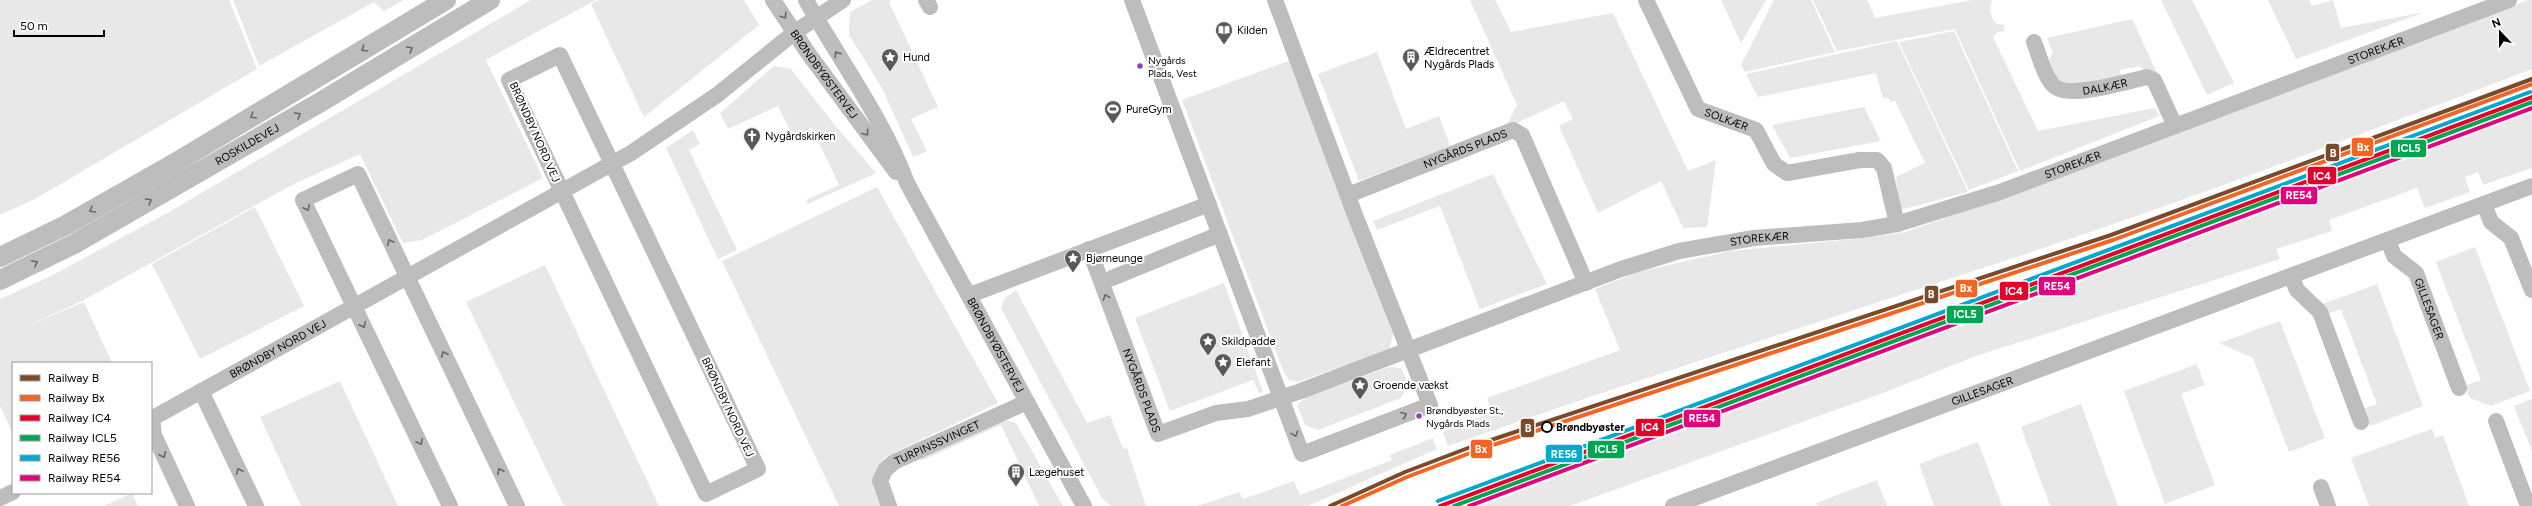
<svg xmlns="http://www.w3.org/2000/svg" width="2532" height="506" font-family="Figtree,sans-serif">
  <rect width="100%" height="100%" fill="#fff"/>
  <!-- green -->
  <g fill="#e8e8e8">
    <polygon points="0,0 229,0 257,69 35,199 0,215"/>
    <polygon points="233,0 404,0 384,11 374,2 259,66"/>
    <polygon points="531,0 596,0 478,64 486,60 543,178 422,240 403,243 360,154 292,185 82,301 25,327 84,302 112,363 13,363 13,434 0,406 0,299 51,276 169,212"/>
    <polygon points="599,0 744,0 759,25 644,117 591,4"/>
    <polygon points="872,0 892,0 889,2 938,107 911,119 927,151 913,157 882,88 849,35 850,12"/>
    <polygon points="1470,0 1495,0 1511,32 1613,13 1688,171 1716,160 1707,227 1683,228 1661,181 1598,213 1559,126 1573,119 1564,101 1517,123 1507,125 1517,105"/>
    <polygon points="1721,0 1766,0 1741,43"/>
    <polygon points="1774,0 1811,0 1835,52 1745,72 1741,65"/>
    <path d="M1813,0H1867L1875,18L1973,0H1992C1989,10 1990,16 1997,24L2004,25V31L1998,32L1993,37L2038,131L2155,108L2159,116L2020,171L1955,29L1837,51Z"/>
    <polygon points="2161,0 2192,0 2234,83 2207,95"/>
    <polygon points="2268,0 2309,0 2312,6 2333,0 2341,28 2425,12 2296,59"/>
    <path d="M2528,0H2532V69C2354,137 2176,205 1995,264C1813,324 1630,382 1448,446L1443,432L1492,412L1487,398L1620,350L1595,289L1638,272L1730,251L1865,238L1905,232L2020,192Z"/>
    <path d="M2132,19L2158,75L2144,71L2140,66L2120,70L2121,76C2109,78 2073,89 2063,83C2055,78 2052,67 2049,59L2053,53L2047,38Z"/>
    <polygon points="1954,31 2018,171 1969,190 1899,42"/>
    <polygon points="1897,41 1968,192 1900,210 1896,177 1925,163 1895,101 1891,102 1888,98 1883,98 1876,73 1758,97 1746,74"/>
    <polygon points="1377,52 1406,129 1439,116 1450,146 1359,181 1318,74"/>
    <polygon points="1291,60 1393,334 1389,350 1297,382 1289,380 1284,373 1182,100"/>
    <polygon points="774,66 791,69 834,124 876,173 808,204 806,200 839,185 812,128 793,137 778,106 728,129 720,113"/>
    <polygon points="1864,107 1881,141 1790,158 1772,125"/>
    <polygon points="2532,112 2532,168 2483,185 2478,172 2465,177 2470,192 2425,208 2417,188 2329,220 2332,231 2276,249 2280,259 1976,356 1891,390 1570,506 1481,506"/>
    <polygon points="693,130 700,144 689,150 737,250 718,259 666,148"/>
    <polygon points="1493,174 1547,284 1480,309 1440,206 1377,230 1373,221"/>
    <polygon points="877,187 998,403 885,457 874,476 873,488 881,506 839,506 722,261"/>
    <polygon points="255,207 304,306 200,359 152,264"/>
    <polygon points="2475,247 2530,391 2491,406 2470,398 2465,386 2481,380 2436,262"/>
    <polygon points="545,265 659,506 564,506 466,302"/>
    <polygon points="1224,283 1263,392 1259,393 1253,380 1170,411 1135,318"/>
    <polygon points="2377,284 2423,406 2370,426 2363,409 2377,404 2341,309 2327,314 2323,304"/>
    <polygon points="1016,290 1087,423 1110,415 1123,449 1127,448 1146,506 1111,506 1102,498 1001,308 1005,298"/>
    <polygon points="2280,321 2325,438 2289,452 2253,358 2219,343"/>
    <polygon points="2197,364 2205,385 2181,394 2215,485 2165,504 2124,391"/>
    <polygon points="1389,367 1401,368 1409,385 1401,398 1318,430 1305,425 1297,405 1306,397"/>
    <polygon points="340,381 398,506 301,506 260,417"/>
    <polygon points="2532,399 2532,451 2514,406"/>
    <polygon points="2080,404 2081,404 2118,506 2050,506 2021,427"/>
    <polygon points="1005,420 1016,423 1063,506 1039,506 1001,425 921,461 920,458"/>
    <polygon points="2432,429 2435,438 2443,435 2469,506 2369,506 2351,458"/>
    <polygon points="1433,438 1437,449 1308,506 1197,506 1239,492 1243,499 1294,481 1300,495 1392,460 1390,455"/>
    <polygon points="1978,442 2002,506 1934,506 1919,464"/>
    <polygon points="1877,480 1887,506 1817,506 1816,503"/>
    <polygon points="132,493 138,506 104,506"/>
  </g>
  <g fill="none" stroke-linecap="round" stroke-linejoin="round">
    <!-- minor -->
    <g stroke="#bdbdbd" stroke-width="16">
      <path id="s1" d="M773,0L808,53L896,172"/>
      <path id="s2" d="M806,0C840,61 883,118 907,183L1084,506"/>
      <polyline points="926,0 930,7"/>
      <polyline points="1132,0 1302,454 1430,405 1355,215 1275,0"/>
      <path id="s3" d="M1646,0L1698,109L1756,130L1774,164L1787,173L1860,160H1877L1884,168L1897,224"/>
      <path id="s4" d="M2034,42C2039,55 2044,75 2053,85C2067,101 2128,81 2147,77L2154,80L2175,126"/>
      <polygon points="560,55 758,469 706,494 509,80"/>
      <path id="s5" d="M1348,195L1513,130L1522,135L1586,283"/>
      <polyline points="2484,204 2491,222 2511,238 2532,290"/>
      <path id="s6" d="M2388,240L2394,256L2416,273L2459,388"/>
      <path id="s7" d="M1089,249L1158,434L1216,413L1248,409L1298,392L1621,269L1679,251L1754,238L1862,230L1897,224L2000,192L2509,0"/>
      <polyline points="2291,276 2297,290 2320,312 2361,422"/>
      <polyline points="1112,278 1220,234"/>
      <polyline points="970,295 1209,204"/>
      <polyline points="201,391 256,506"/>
      <polyline points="152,418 154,435 187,506"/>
      <path id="s8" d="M151,419L631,153L717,95L795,32L843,0"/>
      <polyline points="2496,421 2528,506"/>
      <polyline points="2321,487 2328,506"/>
      <polyline points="0,498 13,492"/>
      <polyline points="450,506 303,200 358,174 517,506"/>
      <path id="s9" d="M889,506L880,481L885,470L894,462L1027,402"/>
      <path id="s10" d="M1673,506L2532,186"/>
    </g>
    <!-- major -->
    <g stroke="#bdbdbd" stroke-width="20">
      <polyline points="0,257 66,225 175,163 446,0"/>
      <path id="s11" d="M0,280L74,244L319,103L490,0"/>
    </g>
    <!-- rail-1 casing -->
    <g stroke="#fff" stroke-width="7">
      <polyline id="rail-1" points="1330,506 1405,472 1476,445 2111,235 2532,79"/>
    </g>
    <!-- rail-2 casing -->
    <g stroke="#fff" stroke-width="7">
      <polyline id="rail-2" points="1342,506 1407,477 1478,450 2113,240 2532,84"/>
    </g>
    <!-- rail-3 casing -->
    <g stroke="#fff" stroke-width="7">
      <polyline id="rail-3" points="1440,506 2532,97"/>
    </g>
    <!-- rail-4 casing -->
    <g stroke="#fff" stroke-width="7">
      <polyline id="rail-4" points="1454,506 2532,102"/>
    </g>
    <!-- rail-5 casing -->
    <g stroke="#fff" stroke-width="7">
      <polyline id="rail-5" points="1438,501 2530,92"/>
    </g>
    <!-- rail-6 casing -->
    <g stroke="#fff" stroke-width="7">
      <polyline id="rail-6" points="1469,506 2532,108"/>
    </g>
    <!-- rail-1 -->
    <use href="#rail-1" stroke="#7a4b2a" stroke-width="4"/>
    <!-- rail-2 -->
    <use href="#rail-2" stroke="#f26522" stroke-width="4"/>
    <!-- rail-3 -->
    <use href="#rail-3" stroke="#e4002b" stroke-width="4"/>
    <!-- rail-4 -->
    <use href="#rail-4" stroke="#00a651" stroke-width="4"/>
    <!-- rail-5 -->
    <use href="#rail-5" stroke="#00a9ce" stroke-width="4"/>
    <!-- rail-6 -->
    <use href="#rail-6" stroke="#e5007d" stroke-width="4"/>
  </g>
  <!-- one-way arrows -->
  <defs><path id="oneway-chevron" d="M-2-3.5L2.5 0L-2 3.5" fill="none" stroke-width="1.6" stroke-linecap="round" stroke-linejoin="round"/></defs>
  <g stroke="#686868">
    <use href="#oneway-chevron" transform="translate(784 16) rotate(56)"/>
    <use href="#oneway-chevron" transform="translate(364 49) rotate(149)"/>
    <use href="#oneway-chevron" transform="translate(410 49) rotate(-31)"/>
    <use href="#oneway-chevron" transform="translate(837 54) rotate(-123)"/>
    <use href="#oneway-chevron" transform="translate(298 115) rotate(-30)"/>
    <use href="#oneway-chevron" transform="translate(253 116) rotate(149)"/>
    <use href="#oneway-chevron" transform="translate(866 133) rotate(54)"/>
    <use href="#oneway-chevron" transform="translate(149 201) rotate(-30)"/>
    <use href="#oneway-chevron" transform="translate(307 208) rotate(64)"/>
    <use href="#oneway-chevron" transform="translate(92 210) rotate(150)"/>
    <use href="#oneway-chevron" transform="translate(390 242) rotate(-116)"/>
    <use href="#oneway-chevron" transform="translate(35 263) rotate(-27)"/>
    <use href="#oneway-chevron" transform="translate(1106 297) rotate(-110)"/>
    <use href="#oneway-chevron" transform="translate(363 325) rotate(64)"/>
    <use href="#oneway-chevron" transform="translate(444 354) rotate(-115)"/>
    <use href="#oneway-chevron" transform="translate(1404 415) rotate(-21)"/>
    <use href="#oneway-chevron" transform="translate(1295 434) rotate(70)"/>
    <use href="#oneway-chevron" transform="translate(420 442) rotate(64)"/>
    <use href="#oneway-chevron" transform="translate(163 455) rotate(65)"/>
    <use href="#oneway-chevron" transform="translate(239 471) rotate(-115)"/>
    <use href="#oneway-chevron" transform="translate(500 471) rotate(-116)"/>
  </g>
  <!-- icons -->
  <defs>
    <g id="library-pin" transform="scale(0.9)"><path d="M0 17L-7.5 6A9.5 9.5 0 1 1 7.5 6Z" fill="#595959" stroke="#fff"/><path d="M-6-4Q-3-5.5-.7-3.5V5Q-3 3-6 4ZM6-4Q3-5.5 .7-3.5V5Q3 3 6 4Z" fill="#fff"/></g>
    <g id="sight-pin" transform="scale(0.9)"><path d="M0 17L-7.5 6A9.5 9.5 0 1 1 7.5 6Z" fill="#595959" stroke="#fff"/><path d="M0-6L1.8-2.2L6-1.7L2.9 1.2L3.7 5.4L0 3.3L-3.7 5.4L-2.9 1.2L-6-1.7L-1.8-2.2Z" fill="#fff"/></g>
    <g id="building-pin" transform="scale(0.9)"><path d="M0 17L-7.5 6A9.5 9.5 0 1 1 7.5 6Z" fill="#595959" stroke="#fff"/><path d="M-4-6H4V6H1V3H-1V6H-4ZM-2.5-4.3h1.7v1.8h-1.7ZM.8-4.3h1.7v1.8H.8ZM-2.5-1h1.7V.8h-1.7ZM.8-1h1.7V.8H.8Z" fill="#fff"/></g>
    <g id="stadium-pin" transform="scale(0.9)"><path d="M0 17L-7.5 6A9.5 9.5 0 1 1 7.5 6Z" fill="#595959" stroke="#fff"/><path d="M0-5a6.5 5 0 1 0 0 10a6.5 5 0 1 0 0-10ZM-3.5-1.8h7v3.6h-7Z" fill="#fff"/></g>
    <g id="church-pin" transform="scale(0.9)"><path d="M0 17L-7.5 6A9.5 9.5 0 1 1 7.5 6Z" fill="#595959" stroke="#fff"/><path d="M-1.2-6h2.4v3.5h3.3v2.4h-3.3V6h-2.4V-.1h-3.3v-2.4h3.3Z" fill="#fff"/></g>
  </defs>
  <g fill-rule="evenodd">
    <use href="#library-pin" x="1224" y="30"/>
    <use href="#sight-pin" x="890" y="57"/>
    <use href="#building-pin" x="1411" y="57"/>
    <use href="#stadium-pin" x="1113" y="109"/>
    <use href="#church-pin" x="752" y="136"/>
    <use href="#sight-pin" x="1073" y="258"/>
    <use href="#sight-pin" x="1208" y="341"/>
    <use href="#sight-pin" x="1223" y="362"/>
    <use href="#sight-pin" x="1360" y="385"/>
    <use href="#building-pin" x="1016" y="472"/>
  </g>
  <!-- markers -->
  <g fill="#8e44ad" stroke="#fff" stroke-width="1.5">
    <circle cx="1140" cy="66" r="3.5"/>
    <circle cx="1419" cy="416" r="3.5"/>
  </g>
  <circle fill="#fff" stroke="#000" stroke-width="2" cx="1547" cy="427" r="5"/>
  <g text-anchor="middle" stroke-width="4" stroke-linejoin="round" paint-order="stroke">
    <!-- bus labels -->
    <g font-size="10" fill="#000" stroke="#fff" text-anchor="start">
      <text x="1148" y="64">Nygårds<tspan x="1148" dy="13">Plads, Vest</tspan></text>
      <text x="1426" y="414">Brøndbyøster St.,<tspan x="1426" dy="13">Nygårds Plads</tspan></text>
    </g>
    <!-- poi labels -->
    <g font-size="11" fill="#000" stroke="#fff" text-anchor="start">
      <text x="1237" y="34">Kilden</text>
      <text x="1424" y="55">Ældrecentret<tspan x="1424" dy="13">Nygårds Plads</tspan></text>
      <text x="903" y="61">Hund</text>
      <text x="1126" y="113">PureGym</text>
      <text x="765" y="140">Nygårdskirken</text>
      <text x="1086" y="262">Bjørneunge</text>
      <text x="1221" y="345">Skildpadde</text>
      <text x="1236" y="366">Elefant</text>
      <text x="1373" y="389">Groende vækst</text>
      <text x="1029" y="476">Lægehuset</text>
    </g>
    <!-- street labels -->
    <g font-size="11" fill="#000" stroke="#fff">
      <text dy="4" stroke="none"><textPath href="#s7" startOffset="1480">STOREKÆR</textPath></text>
      <text dy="4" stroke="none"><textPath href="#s1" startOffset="90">BRØNDBYØSTERVEJ</textPath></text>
      <text dy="4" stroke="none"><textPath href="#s4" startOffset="101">DALKÆR</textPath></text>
      <text dy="4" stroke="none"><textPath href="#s3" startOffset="151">SOLKÆR</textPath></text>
      <text transform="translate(535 132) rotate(66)" y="4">BRØNDBY NORD VEJ</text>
      <text dy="4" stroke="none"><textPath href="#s11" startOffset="282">ROSKILDEVEJ</textPath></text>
      <text dy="4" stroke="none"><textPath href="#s5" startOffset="126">NYGÅRDS PLADS</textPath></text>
      <text dy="4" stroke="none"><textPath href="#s7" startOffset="1156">STOREKÆR</textPath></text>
      <text dy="4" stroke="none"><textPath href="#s7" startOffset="832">STOREKÆR</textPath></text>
      <text dy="4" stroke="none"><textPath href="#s6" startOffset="83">GILLESAGER</textPath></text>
      <text dy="4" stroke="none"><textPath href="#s2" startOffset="394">BRØNDBYØSTERVEJ</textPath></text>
      <text dy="4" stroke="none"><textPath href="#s8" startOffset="145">BRØNDBY NORD VEJ</textPath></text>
      <text dy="4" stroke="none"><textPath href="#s7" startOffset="151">NYGÅRDS PLADS</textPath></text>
      <text dy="4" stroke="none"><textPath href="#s10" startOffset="330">GILLESAGER</textPath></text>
      <text transform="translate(728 407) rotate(65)" y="4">BRØNDBY NORD VEJ</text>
      <text dy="4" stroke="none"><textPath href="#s9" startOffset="98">TURPINSSVINGET</textPath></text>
    </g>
    <!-- stop labels -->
    <g font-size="11" font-weight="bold" fill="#000" stroke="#fff" text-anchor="start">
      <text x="1556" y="431">Brøndbyøster</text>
    </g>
  </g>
  <g stroke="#fff" stroke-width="1.5">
    <rect x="2351" y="137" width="23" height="20" rx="4" fill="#f26522"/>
    <rect x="2390" y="139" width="37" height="19" rx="4" fill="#00a651"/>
    <rect x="2325" y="143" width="15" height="19" rx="4" fill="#7a4b2a"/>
    <rect x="2307" y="166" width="30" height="19" rx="4" fill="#e4002b"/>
    <rect x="2280" y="186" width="38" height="19" rx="4" fill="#e5007d"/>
    <rect x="2038" y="276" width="38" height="20" rx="4" fill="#e5007d"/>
    <rect x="1955" y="279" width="23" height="19" rx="4" fill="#f26522"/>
    <rect x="1999" y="281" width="30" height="20" rx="4" fill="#e4002b"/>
    <rect x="1924" y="285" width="15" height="19" rx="4" fill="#7a4b2a"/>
    <rect x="1946" y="305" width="38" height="19" rx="4" fill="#00a651"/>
    <rect x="1683" y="409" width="38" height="19" rx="4" fill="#e5007d"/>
    <rect x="1635" y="418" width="30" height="19" rx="4" fill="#e4002b"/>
    <rect x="1520" y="418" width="15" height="20" rx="4" fill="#7a4b2a"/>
    <rect x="1470" y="439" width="23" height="20" rx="4" fill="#f26522"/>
    <rect x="1587" y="440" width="38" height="19" rx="4" fill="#00a651"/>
    <rect x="1545" y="444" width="38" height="19" rx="4" fill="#00a9ce"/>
  </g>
  <g font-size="11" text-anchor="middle" font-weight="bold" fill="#fff">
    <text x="2363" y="151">Bx</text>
    <text x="2409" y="152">ICL5</text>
    <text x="2333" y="157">B</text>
    <text x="2322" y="180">IC4</text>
    <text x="2299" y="199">RE54</text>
    <text x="2057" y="290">RE54</text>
    <text x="1966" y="292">Bx</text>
    <text x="2014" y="295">IC4</text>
    <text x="1931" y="298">B</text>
    <text x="1965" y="318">ICL5</text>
    <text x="1702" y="422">RE54</text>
    <text x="1650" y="431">IC4</text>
    <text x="1528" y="432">B</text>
    <text x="1481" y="453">Bx</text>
    <text x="1606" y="453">ICL5</text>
    <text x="1564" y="458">RE56</text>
  </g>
  <!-- legend -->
  <rect x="12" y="362" width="140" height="132" fill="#ffffff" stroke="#999999"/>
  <rect x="20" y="375" width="20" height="6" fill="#7a4b2a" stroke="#999999"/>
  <text x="48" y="382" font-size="12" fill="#000000">Railway B</text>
  <rect x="20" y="395" width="20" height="6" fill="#f26522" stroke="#999999"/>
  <text x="48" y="402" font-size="12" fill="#000000">Railway Bx</text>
  <rect x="20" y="415" width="20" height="6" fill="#e4002b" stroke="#999999"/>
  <text x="48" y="422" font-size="12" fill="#000000">Railway IC4</text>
  <rect x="20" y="435" width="20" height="6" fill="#00a651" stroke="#999999"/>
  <text x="48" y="442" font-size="12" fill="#000000">Railway ICL5</text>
  <rect x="20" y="455" width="20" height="6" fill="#00a9ce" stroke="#999999"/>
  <text x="48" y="462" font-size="12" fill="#000000">Railway RE56</text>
  <rect x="20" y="475" width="20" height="6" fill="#e5007d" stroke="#999999"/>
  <text x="48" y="482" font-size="12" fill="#000000">Railway RE54</text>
  <!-- north arrow -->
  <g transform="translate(2500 32) rotate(338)" stroke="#ffffff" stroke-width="3" paint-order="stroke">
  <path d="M0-3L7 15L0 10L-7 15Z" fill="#000000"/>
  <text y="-6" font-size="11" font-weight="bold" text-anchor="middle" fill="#000000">N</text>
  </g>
  <!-- scale -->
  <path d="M14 30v6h90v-6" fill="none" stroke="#000000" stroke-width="2"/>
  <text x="20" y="30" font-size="12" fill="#000000" stroke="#ffffff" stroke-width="3" paint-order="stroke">50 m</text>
</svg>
